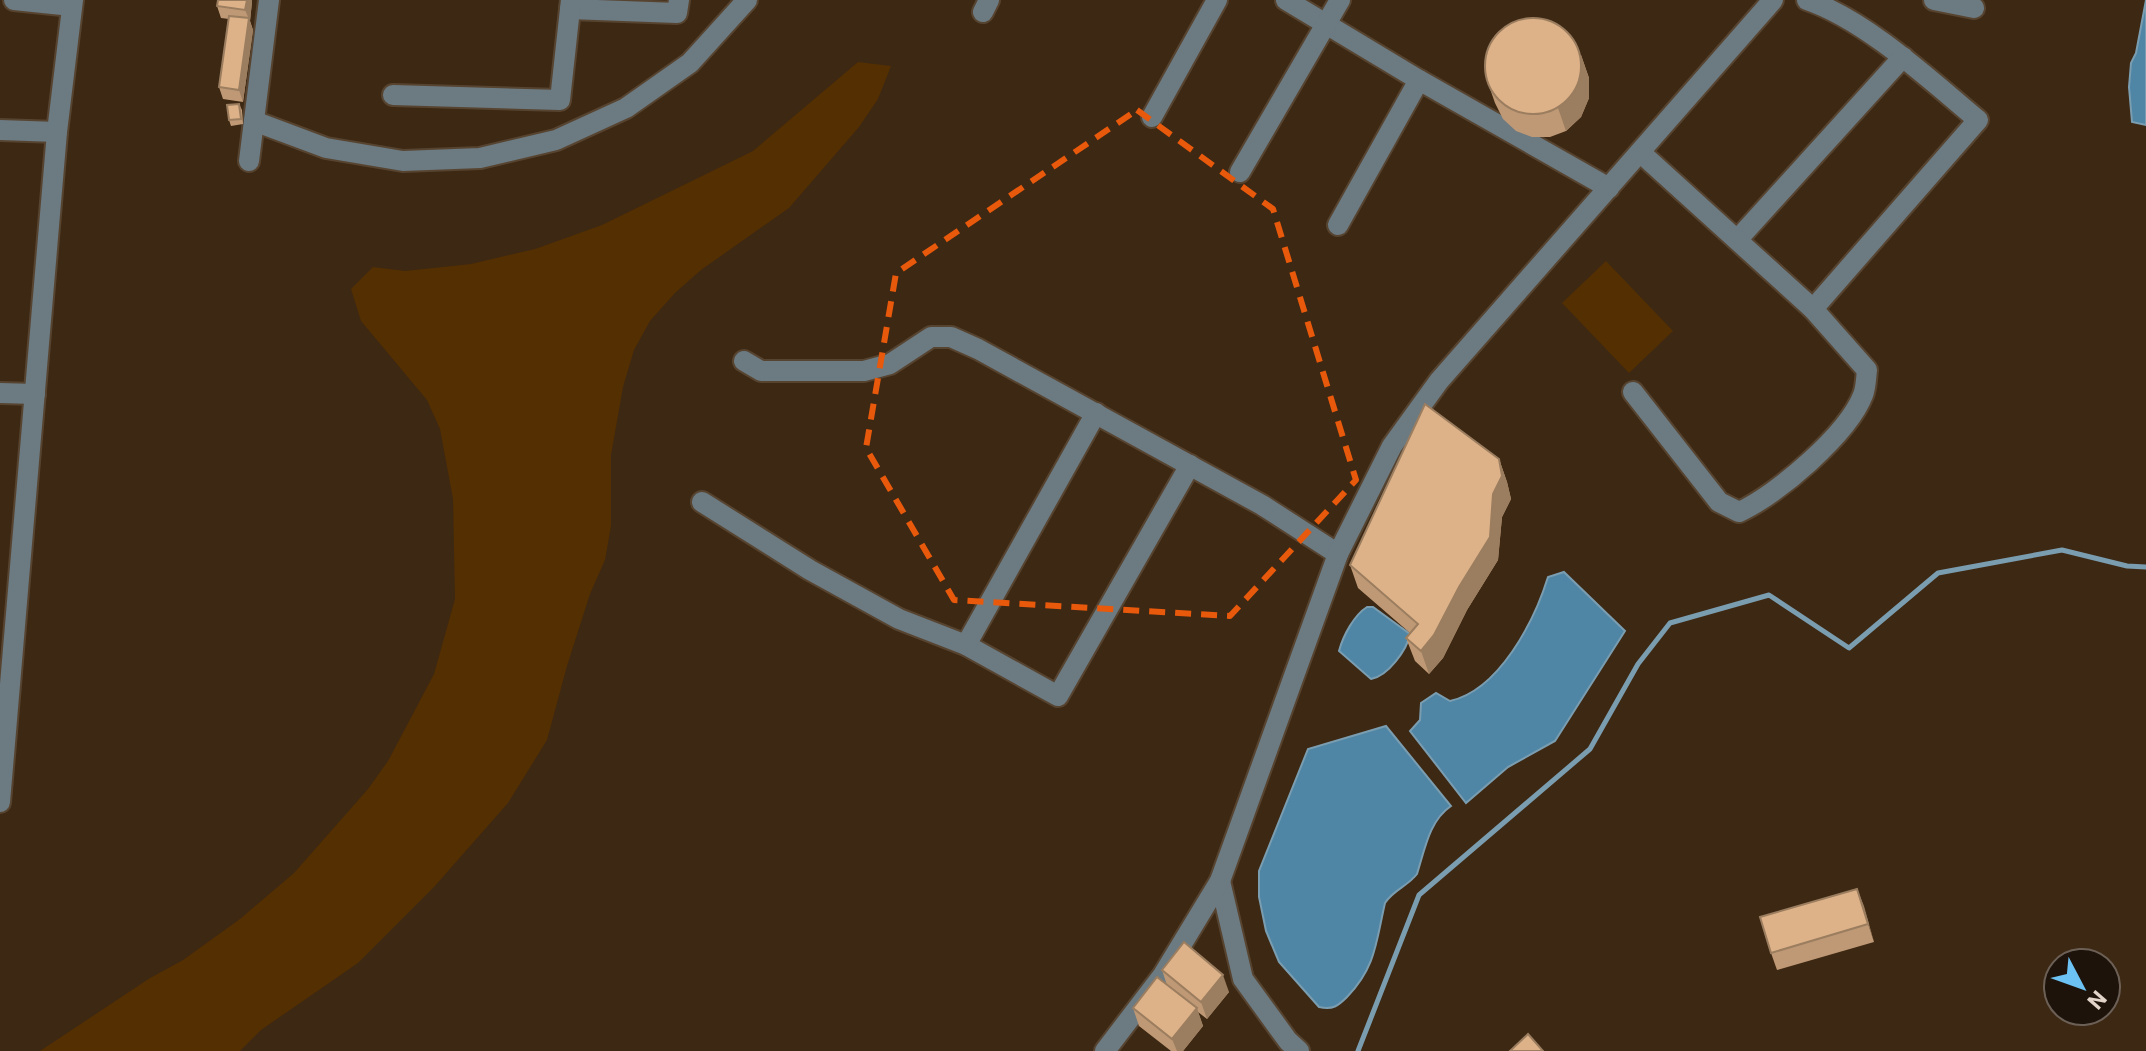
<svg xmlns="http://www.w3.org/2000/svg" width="2146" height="1051" font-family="Roboto,sans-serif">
  <rect width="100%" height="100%" fill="#3d2813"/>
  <!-- green -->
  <g fill="#532f02">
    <polygon points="858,62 891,66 878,99 859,127 789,208 701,270 675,293 650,321 634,350 623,387 611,455 611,526 605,560 590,594 567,666 547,740 508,803 434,887 358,963 261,1030 240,1051 40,1051 150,978 183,960 240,919 294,873 368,789 388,761 434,674 455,599 453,499 440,429 427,400 361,321 351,289 373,267 405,271 471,264 535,249 602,225 753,151"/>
    <polygon points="1606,261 1673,331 1629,373 1562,303"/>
  </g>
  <!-- water -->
  <g fill="#4f86a6" stroke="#7b9db0" stroke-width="2">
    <polygon points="2146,0 2146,125 2132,122 2129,87 2131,63 2136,53"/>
    <path d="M1564,572L1625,631L1555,741L1508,767L1466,803L1410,731L1420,720L1421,703L1436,693L1450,701C1499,690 1534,622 1548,577Z"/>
    <path d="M1367,607H1373L1410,634C1407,650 1388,676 1371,679L1339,651C1343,636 1354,615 1367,607Z"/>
    <path d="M1386,726L1451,806C1429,821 1425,849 1417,874C1408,886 1393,890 1385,903C1376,942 1376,967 1347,997C1338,1006 1333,1010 1319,1007L1279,962L1266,931L1259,897V871L1308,749Z"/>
  </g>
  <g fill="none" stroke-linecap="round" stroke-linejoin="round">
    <!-- stream -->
    <polyline stroke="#7b9db0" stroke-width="5" points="1358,1051 1419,895 1590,749 1638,664 1670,623 1769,595 1849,648 1938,573 2062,550 2127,566 2146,567"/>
    <!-- minor casing -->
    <g stroke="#574430" stroke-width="24">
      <g id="minor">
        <polyline points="14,0 72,6"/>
        <polyline points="1286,0 1419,80 1609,188"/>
        <path d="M1807,0C1866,20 1930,80 1978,120L1813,309"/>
        <polyline points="1934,0 1974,8"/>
        <polyline points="570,9 677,13 679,0"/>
        <polyline points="983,12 989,0"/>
        <polyline points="393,95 560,100 571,0"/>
        <polyline points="1152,117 1217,0"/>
        <polyline points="254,121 326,148 403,161 480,158 556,140 626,108 690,63 747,0"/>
        <polyline points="0,130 57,132"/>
        <polyline points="249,161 269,0"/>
        <polyline points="1240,172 1340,0"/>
        <polyline points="1338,225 1419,80"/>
        <polyline points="1738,239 1903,57"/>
        <polyline points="744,361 761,371 864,371 890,364 931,337 951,337 978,349 1262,505 1338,554"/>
        <path d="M1633,392L1719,502L1739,512C1777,495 1848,434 1863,395C1866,388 1866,378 1867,370L1813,309L1641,153"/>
        <polyline points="0,393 35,394"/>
        <polyline points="702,502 810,570 899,619 966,645 1058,696 1190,465"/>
        <polyline points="966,645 1096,413"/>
        <polyline points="0,802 57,132 73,0"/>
        <polyline points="1220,881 1243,979 1288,1041 1299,1051"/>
        <polyline points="1105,1051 1163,975 1220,881 1338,554 1392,446 1439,381 1773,0"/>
      </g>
    </g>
    <!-- minor -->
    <use href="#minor" stroke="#6c7a82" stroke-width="20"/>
  </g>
  <!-- wall -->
  <g fill="#bf9975">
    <polygon points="252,2 250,21 253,30 243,102 223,99 219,87 229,19 221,18 217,6"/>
    <polygon points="1581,55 1589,78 1589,98 1581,117 1566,131 1550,137 1532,137 1516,131 1503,119 1495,103 1487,80"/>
    <polygon points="239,104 242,110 243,124 231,126 229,120"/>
    <polygon points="1499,459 1507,482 1511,499 1502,517 1498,560 1467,610 1443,658 1429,674 1415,661 1406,638 1410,633 1358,588 1350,565"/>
    <polygon points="1857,889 1874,942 1777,970 1771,953"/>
    <polygon points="1162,970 1229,992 1207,1019 1198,1012 1203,1026 1183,1051 1171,1051 1139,1026 1133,1008 1167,985"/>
  </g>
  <!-- shaded-wall -->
  <g fill="#9b7d5f">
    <polygon points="247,0 252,0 252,2 250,21 253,30 243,102 239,90 249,19 245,10"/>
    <polygon points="1581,55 1589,78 1589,98 1581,117 1566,131 1558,108"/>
    <polygon points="1499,459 1507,482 1511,499 1502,517 1498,560 1467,610 1443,658 1429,674 1421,651"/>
    <polygon points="1857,889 1864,906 1874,942 1868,924"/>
    <polygon points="1223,975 1229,992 1207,1019 1201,1002"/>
    <polygon points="1197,1008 1203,1026 1183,1051 1177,1051 1172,1039"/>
  </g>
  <!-- building -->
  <g fill="#deb288" stroke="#9b7d5f" stroke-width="2">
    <polygon points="218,0 247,0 245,10 217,6"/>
    <polygon points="229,16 249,18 239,90 219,87"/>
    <circle cx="1533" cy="66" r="48"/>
    <polygon points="239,104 241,119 229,120 227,105"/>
    <polygon points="1425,404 1499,459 1502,476 1493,494 1490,537 1459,587 1434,635 1421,651 1406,638 1418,624 1350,565"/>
    <polygon points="1857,889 1868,924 1771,953 1760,917"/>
    <polygon points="1184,942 1223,975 1201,1002 1162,970"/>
    <polygon points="1157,977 1197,1008 1172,1039 1133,1008"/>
    <polygon points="1528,1034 1543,1051 1510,1051"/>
  </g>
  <!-- marked area -->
  <path fill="none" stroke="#e8590c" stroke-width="6" stroke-dasharray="16 10" stroke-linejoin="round" d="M1137,110L1273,209L1356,480L1230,616L954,600L866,448L896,273Z"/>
  <!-- north arrow -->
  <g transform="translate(2082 987) rotate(131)"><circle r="38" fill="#1d130a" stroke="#6c6056" stroke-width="2"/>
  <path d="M0-6L14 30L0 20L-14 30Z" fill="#6cc2f3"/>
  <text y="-12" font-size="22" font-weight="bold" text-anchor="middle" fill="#e2d4c8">N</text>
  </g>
</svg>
